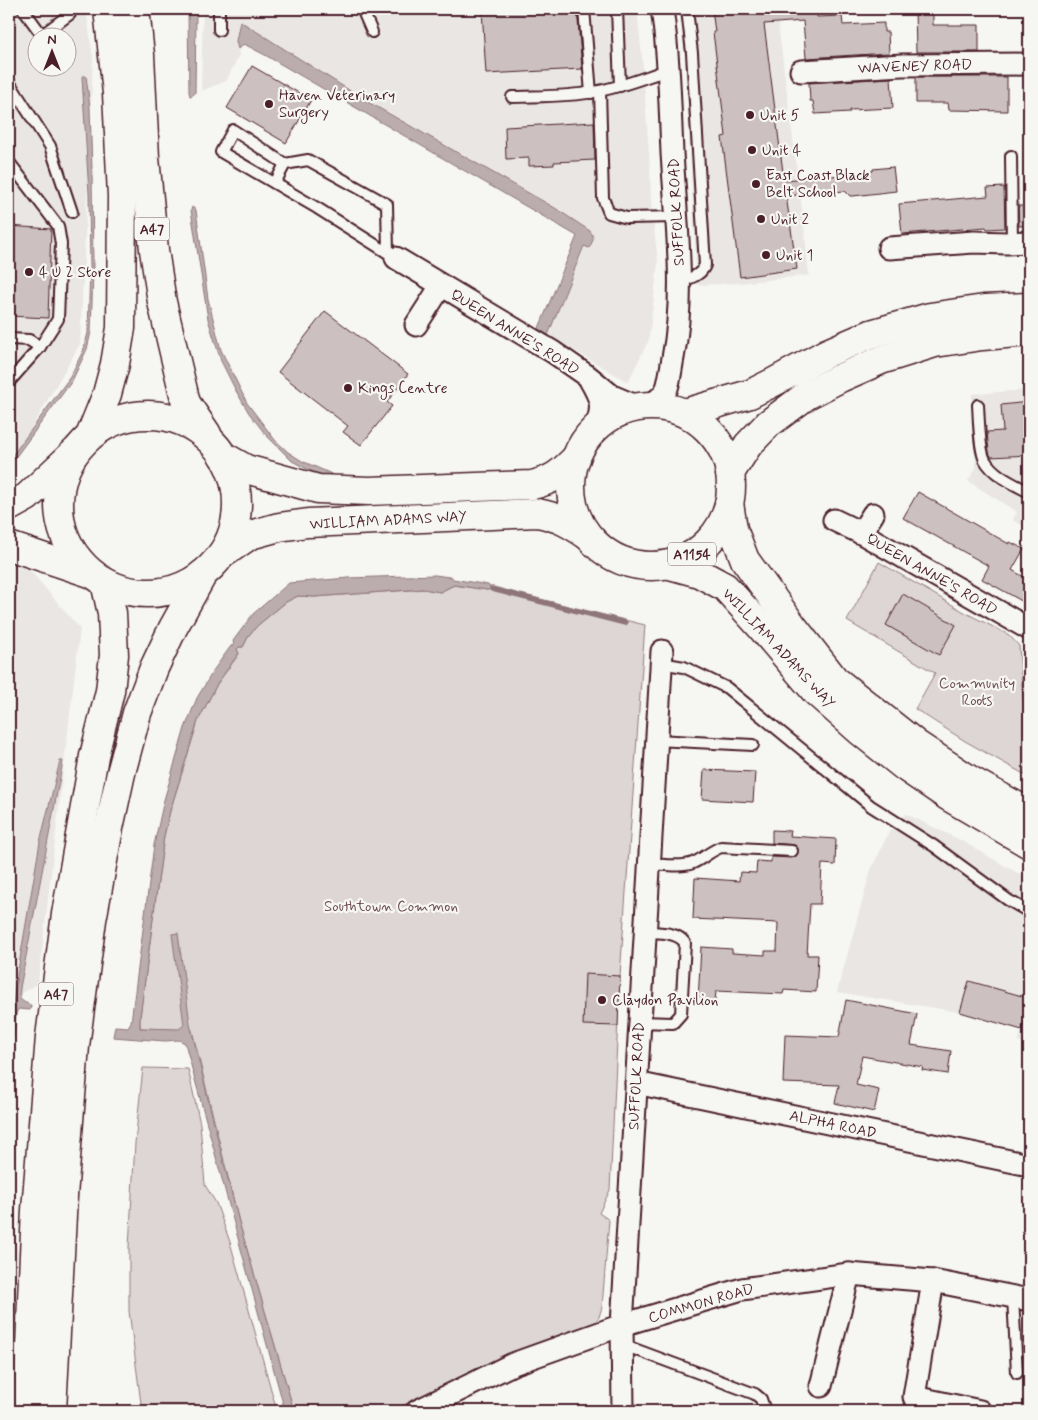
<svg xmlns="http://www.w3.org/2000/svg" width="1038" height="1420" font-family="Mynerve,sans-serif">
  <rect width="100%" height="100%" fill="#f6f6f2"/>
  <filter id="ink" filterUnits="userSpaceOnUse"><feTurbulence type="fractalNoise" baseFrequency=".02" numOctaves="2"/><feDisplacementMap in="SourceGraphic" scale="10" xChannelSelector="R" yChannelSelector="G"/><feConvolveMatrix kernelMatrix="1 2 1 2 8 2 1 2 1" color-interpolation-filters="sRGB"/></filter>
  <g filter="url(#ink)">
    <!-- built -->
    <g fill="#e9e6e3" fill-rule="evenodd">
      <path d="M9,9H86L93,58L80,344L9,467ZM38,38H68V68H38Z"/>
      <polygon points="203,9 637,9 642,58 650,168 651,204 658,262 649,339 628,382 548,335 585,246 593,236 590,231 555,208 363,99 240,21 236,41 239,55 226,81 201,91"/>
      <polygon points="679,9 776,9 803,217 809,275 740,283 697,285 685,60"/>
      <polygon points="1029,390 1029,530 1013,520 1017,512 968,481 976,468 972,394"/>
      <polygon points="9,563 27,567 80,629 38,983 9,1000"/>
      <polygon points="906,814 962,841 1029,880 1029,1046 1018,1042 1022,1030 960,1012 837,992 871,870 889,832"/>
    </g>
    <!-- green -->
    <g fill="#ddd6d5" stroke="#947a80">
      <polygon points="879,562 966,613 1009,635 1019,646 1029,777 965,741 915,709 935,673 847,621"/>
      <polygon points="454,585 487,590 495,588 645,625 620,976 610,1190 599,1213 609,1220 602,1307 599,1317 594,1324 503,1359 434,1390 391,1411 294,1411 239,1222 192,1030 140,1028 140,1017 164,836 170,811 198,721 217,684 239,654 237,649 239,647 243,647 249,635 258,625 286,602 298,596 314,597 425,589 440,592"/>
      <polygon points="143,1068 188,1069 200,1124 205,1185 216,1203 230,1242 277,1411 142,1411 129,1311 129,1247 135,1143"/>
    </g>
    <!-- water -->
    <g fill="#bbadae" stroke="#8e747a">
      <polygon points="188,9 196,9 195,93 192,96 190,96 189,92"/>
      <path d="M240,21L363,99L555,208L590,231C595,238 593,241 589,248L584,246L548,335L546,336L539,332V328L577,236L265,55L244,44L238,49L236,41Z"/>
      <polygon points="82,76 86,76 90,108 92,170 93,271 91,332 87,349 72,381 9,466 9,460 70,377 83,351 88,333 90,267 89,195"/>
      <polygon points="192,207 196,210 208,299 221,350 247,403 275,440 288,452 302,461 334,475 334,480 309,470 292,461 266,435 249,413 236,391 221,361 208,319 191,210"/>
      <polygon points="435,575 449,577 451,576 453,579 488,585 492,589 487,590 454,585 440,592 423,589 314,597 298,596 286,602 258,625 249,635 243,647 239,647 237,649 239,653 217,684 198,721 170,811 164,836 140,1017 140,1028 179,1029 184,1025 172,934 178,933 190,1024 218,1140 239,1222 294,1411 285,1411 185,1043 179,1040 165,1041 113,1037 115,1026 128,1027 131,1022 154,845 164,800 185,728 197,698 215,668 231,646 234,645 233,641 253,614 289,583 348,578"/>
      <path d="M60,761H63L20,988C19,1000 20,1001 31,1005L30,1010L18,1009L16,1014L9,1091V1040L15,988L40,842Z"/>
    </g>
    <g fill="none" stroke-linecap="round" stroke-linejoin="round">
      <!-- stream -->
      <polyline stroke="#8e747a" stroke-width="5.5" points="492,589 625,623"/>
    </g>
    <!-- building -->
    <g fill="#ccc1c0" stroke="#4a1f2b">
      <polygon points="482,9 577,9 582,69 486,74"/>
      <polygon points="712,9 817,9 817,17 842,16 843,25 884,23 884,32 888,32 889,53 806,58 803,21 764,24 784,180 854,174 873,171 873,169 893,167 896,191 853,196 850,196 845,191 786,196 797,269 740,277 722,137 726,136 713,32 715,32"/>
      <polygon points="915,9 933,9 933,25 979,25 979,52 916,52"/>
      <polygon points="252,66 311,100 286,143 227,108"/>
      <polygon points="916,77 1007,77 1007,111 949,110 948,103 916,103"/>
      <polygon points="891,78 893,108 850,110 850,112 815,114 813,101 810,101 809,83"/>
      <polygon points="594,122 595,160 554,162 554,165 529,166 529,158 506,159 505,127"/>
      <polygon points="1004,187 1005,228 987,229 986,227 902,234 899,204 988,196 987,188"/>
      <polygon points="1018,206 1023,206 1025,226 1019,226"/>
      <polygon points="9,226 51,229 48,318 9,316"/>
      <polygon points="325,311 408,374 387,402 392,406 361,445 343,432 348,426 278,372"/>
      <polygon points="1029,402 1029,455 991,457 989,452 987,432 1003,431 1001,405"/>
      <polygon points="918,492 1009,544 1010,542 1024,549 1012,570 1029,580 1029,605 982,579 989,566 903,518"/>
      <polygon points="903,594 956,625 939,655 886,625"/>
      <polygon points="704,770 755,772 753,802 702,799"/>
      <polygon points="772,830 791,831 790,836 836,839 835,865 822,864 820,904 810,904 807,955 818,955 816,992 784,990 783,994 716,991 715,1002 698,1001 701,947 732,949 732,953 765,955 765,951 777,951 778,923 693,919 695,878 739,881 740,872 756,873 757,861 771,862 771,857 792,858 797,855 798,848 795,845 772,843"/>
      <polygon points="585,974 620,976 618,1026 583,1025"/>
      <polygon points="969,981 1029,998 1029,1005 1022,1030 960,1012"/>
      <polygon points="846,1000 917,1014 911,1045 951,1051 948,1074 922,1070 923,1067 862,1056 856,1085 879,1090 874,1112 835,1103 839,1085 783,1083 785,1035 839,1037"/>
    </g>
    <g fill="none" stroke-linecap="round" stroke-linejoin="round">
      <!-- lane casing -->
      <g stroke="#4a1f2b" stroke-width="14">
        <g id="lane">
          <polyline points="23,9 42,35 70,14"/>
          <polyline points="362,9 372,32"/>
          <polyline points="584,9 591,93"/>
          <polyline points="617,9 620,86"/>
          <polyline points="219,30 219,9"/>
          <polyline points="9,82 50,146 72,212"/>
          <polyline points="600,91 603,198 609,213 627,218 676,217"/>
          <path d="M512,97C539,96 567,97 593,92C619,88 643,78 667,70"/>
          <polyline points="1011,156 1012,243"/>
          <polyline points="9,162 58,226 61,244 58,319 40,347 9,382"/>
          <polyline points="275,183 285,164"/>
          <polyline points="388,252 387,204 308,160 285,164 233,130 221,152 317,208 396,258"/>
          <path d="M679,283C689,278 701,276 705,265L692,53L687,9"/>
          <polyline points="9,339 29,340 40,347"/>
          <path d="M978,405C979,418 979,449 985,460C993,475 1014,484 1029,492"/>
          <polyline points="661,663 684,667 727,688 871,806 934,846 1008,900 1029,912"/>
          <polyline points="656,740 753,745"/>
          <path d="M649,864C662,864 680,868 693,863C703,859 710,851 721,847L792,851"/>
          <path d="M639,1022L673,1023L681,1014L685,943C677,931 657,933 645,932"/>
          <polyline points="1013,1297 1017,1373"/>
          <polyline points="621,1344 755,1394 761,1399 765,1411"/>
        </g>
      </g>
      <!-- street casing -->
      <g stroke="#4a1f2b" stroke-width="25">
        <g id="street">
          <polyline points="801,71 902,65 1029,64"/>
          <polyline points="889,248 974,242 1007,243 1029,242"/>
          <polyline points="396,258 553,352 589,377 612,396 638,407"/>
          <polyline points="416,325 441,286"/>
          <path d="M590,380C601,399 604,406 596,427"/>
          <path d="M648,406C656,401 663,397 667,388C670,379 671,368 673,358C686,293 676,219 672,153C670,105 669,56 662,9"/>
          <polyline points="834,520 861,533 1029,629"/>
          <polyline points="861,533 873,514"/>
          <polyline points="636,1083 1029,1165"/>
          <polyline points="933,1281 914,1397 980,1411"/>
          <polyline points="821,1386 849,1274"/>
          <polyline points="417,1411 513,1364 622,1325 742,1289 849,1274 933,1281 1029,1300"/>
          <polyline points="623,1411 622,1325 662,651"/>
        </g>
      </g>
      <!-- secondary casing -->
      <g stroke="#4a1f2b" stroke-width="31">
        <g id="secondary">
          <polyline points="729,503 733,529 745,560 792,625 835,680 917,745 970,780 1029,813"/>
          <polyline points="9,507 27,497 76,451"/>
          <polyline points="9,546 93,574"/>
          <polyline points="670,565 699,573 725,587 761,627 816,692 860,731 905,767 949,797 1029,844"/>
        </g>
      </g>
      <!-- primary casing -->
      <g stroke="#4a1f2b" stroke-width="31">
        <g id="primary">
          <circle cx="651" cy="486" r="80"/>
          <polyline points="685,413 750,394 774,382 827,353 871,334 930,317 984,309 1029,307"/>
          <path d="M223,456L246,469L318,489L369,491L532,485C554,480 561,473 576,458"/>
          <polyline points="730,473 748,445 768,424 807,395 840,378 881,360 935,343 982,336 1029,332"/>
          <path d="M221,555L250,535L279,527L308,523L537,513C559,517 569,523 587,535"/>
        </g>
      </g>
      <!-- highway casing -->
      <g stroke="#4a1f2b" stroke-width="31">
        <g id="highway">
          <polyline points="135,9 140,55 145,158 154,250 162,302 186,403 207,434"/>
          <circle cx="148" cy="504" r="89"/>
          <polyline points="90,436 107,394 115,364 121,328 122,196 117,93 108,9"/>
          <polyline points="27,1411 36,1210 50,1037 66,914 94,756 110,691 114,655 112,613 105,582"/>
          <polyline points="52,1411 63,1196 75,1046 92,920 109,828 121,773 137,713 154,668 173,628 203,574"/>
        </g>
      </g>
      <!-- lane -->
      <use href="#lane" stroke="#f6f6f2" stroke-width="10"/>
      <!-- street -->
      <use href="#street" stroke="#f6f6f2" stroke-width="21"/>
      <!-- secondary -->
      <use href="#secondary" stroke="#f6f6f2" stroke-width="28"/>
      <!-- primary -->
      <use href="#primary" stroke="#f6f6f2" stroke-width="28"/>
      <!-- highway -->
      <use href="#highway" stroke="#f6f6f2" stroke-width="28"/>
    </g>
  </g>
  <!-- markers -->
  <g fill="#4a1f2b" stroke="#f6f6f2" stroke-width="2">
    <circle cx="269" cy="104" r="5"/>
    <circle cx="750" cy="115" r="5"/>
    <circle cx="752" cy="150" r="5"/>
    <circle cx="756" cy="184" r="5"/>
    <circle cx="761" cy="219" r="5"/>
    <circle cx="766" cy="255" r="5"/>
    <circle cx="29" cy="272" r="5"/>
    <circle cx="348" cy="388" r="5"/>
    <circle cx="602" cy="1000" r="5"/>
  </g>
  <g text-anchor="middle" stroke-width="4.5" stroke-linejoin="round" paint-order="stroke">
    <!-- shield labels -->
    <g fill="#f6f6f2" stroke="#7e6067" stroke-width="1">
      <rect x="134.5" y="217.5" width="35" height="23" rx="4"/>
      <rect x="668" y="542.5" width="48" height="23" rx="4"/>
      <rect x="38.5" y="982.5" width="35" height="23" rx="4"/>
    </g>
    <g font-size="14" font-weight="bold" fill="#4a1f2b">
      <text x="152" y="234">A47</text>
      <text x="692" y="559">A1154</text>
      <text x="56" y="999">A47</text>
    </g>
    <!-- street labels -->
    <g font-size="15" fill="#4a1f2b" stroke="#f6f6f2">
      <text transform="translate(915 66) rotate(-2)" y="5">WAVENEY ROAD</text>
      <text transform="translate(676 212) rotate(-93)" y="5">SUFFOLK ROAD</text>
      <text transform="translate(515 332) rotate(32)" y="5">QUEEN ANNE'S ROAD</text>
      <text transform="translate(388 520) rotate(-3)" y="5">WILLIAM ADAMS WAY</text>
      <text transform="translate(932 574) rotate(30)" y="5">QUEEN ANNE'S ROAD</text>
      <text transform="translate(779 648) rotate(47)" y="5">WILLIAM ADAMS WAY</text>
      <text transform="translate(636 1076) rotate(-87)" y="5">SUFFOLK ROAD</text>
      <text transform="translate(833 1124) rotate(12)" y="5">ALPHA ROAD</text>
      <text transform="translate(701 1303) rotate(-16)" y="5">COMMON ROAD</text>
    </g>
    <!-- poi labels -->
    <g font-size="15" fill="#4a1f2b" stroke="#f6f6f2" text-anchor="start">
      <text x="279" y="100">Haven Veterinary<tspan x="279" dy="17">Surgery</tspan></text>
      <text x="760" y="120">Unit 5</text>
      <text x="762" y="155">Unit 4</text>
      <text x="766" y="180">East Coast Black<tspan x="766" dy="17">Belt School</tspan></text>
      <text x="771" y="224">Unit 2</text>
      <text x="776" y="260">Unit 1</text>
      <text x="39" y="277">4 U 2 Store</text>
      <text x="358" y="393">Kings Centre</text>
      <text x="612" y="1005">Claydon Pavilion</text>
    </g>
    <!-- park labels -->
    <g font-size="15" fill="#6f4d56" stroke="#f6f6f2">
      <text x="977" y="688">Community<tspan x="977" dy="17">Roots</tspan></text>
      <text x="391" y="911">Southtown Common</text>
    </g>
  </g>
  <!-- margin -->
  <rect width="1038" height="1420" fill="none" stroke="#f6f6f2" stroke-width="30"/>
  <rect x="15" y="15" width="1008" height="1390" fill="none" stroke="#4a1f2b" stroke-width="2" filter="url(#ink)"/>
  <!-- north arrow -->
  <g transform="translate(52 52)"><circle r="24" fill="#f6f6f2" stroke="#b1a0a2"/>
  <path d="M0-4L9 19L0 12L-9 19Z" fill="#4a1f2b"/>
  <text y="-8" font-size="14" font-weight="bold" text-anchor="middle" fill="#4a1f2b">N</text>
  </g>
</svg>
